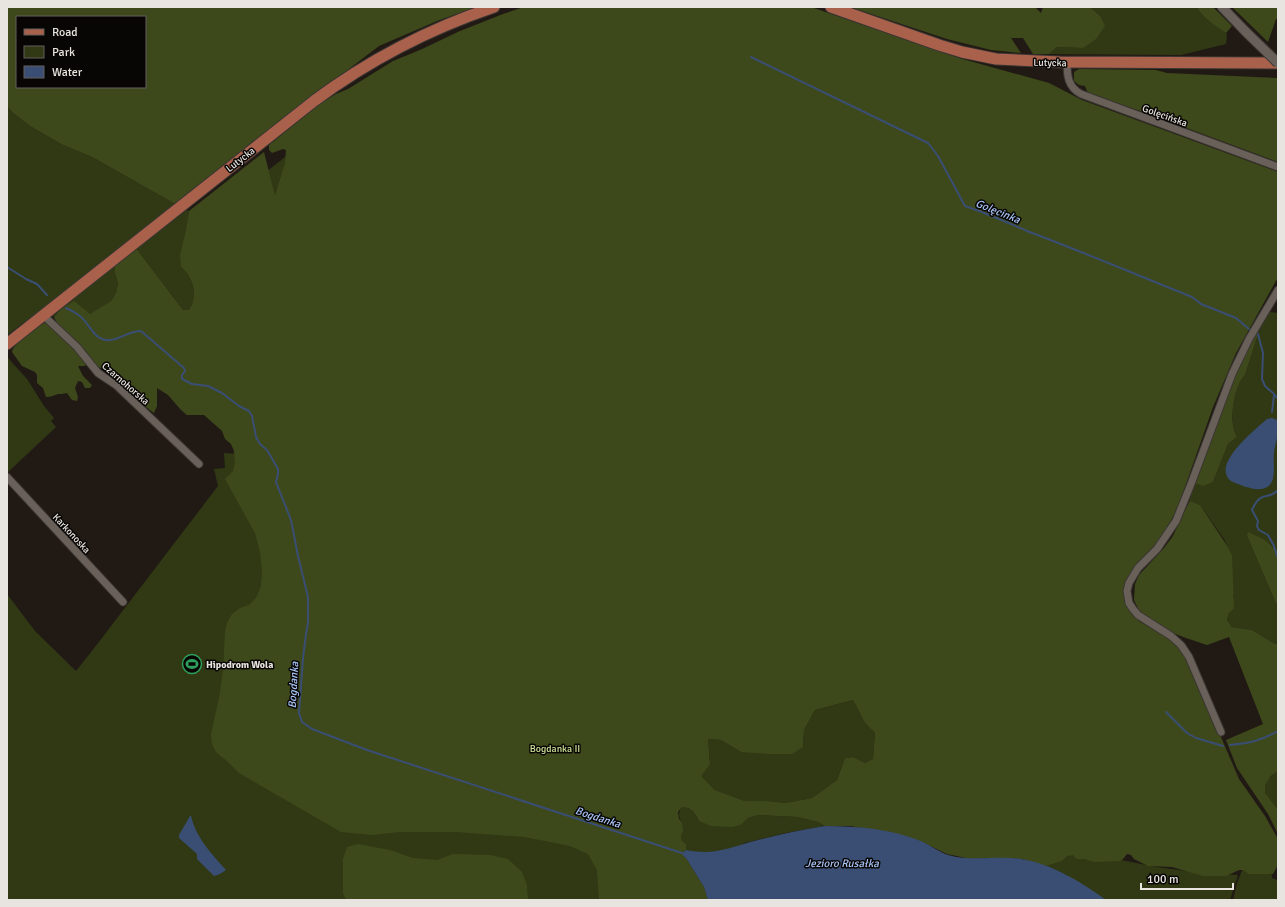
<svg xmlns="http://www.w3.org/2000/svg" width="1285" height="907" font-family="Signika,sans-serif">
  <rect width="100%" height="100%" fill="#211a14"/>
  <!-- green -->
  <g fill="#303914">
    <polygon points="1090,7 1197,7 1227,34 1226,44 1181,55 1049,54 1057,47 1083,48 1100,16"/>
    <path d="M7,106L12,112L30,126L61,144L94,158L175,204C120,249 64,293 7,335Z"/>
    <path d="M313,135L626,749L682,823C679,818 678,814 681,808C691,806 694,812 699,821L742,824L748,818L758,815L798,817L818,822L825,826L790,832L744,843L708,900L704,887L686,858L681,836L682,833L666,900H7V594L35,631L76,671L95,647L218,486L214,469L225,468L224,453L239,454L218,292L187,226L181,267C194,278 198,296 189,310H183L136,248L187,210L189,211L187,226L218,210Z"/>
    <polygon points="115,264 115,273 118,283 116,293 111,301 90,315 60,310 54,317 52,313"/>
    <path d="M1270,312L1278,313V550L1275,549L1265,540L1247,536L1278,608V644H1275L1252,630L1232,627L1227,620L1234,597L1232,589V555L1224,539L1200,505L1193,502H1189L1195,480L1213,482L1228,444L1237,437C1235,433 1233,428 1233,424C1231,410 1235,385 1245,375L1261,325Z"/>
    <polygon points="7,357 27,379 44,406 54,418 51,421 56,427 7,473"/>
    <polygon points="853,700 865,723 875,733 873,759 865,763 853,757 845,758 837,780 812,798 785,803 768,801 745,801 715,790 700,776 710,763 708,739 721,740 741,752 803,747 804,730 815,710"/>
    <path d="M1278,771V810C1263,793 1257,787 1278,771Z"/>
    <polygon points="1077,851 1156,867 1202,873 1238,875 1230,900 1090,900 1046,870 1046,866 1060,861 1067,853"/>
    <polygon points="1243,868 1264,869 1272,875 1272,878 1277,880 1278,878 1278,900 1233,900 1237,883"/>
  </g>
  <!-- forest -->
  <g fill="#3e491b" fill-rule="evenodd">
    <path d="M7,7H476L437,21L379,46L282,120L175,204L94,158L61,144L30,126L12,112L7,106ZM17,17H145V87H17Z"/>
    <path d="M524,7H811L959,58L1049,83L1082,100L1278,172L1277,279L1236,353L1213,407L1179,504L1168,527L1156,544L1143,557L1133,570L1125,583L1124,595L1133,613L1139,621L1172,640L1178,646L1187,658L1239,779L1265,816L1278,839V865L1273,874H1249L1243,870H1239L1226,876H1203L1172,867L1148,866L1134,859L1131,855L1127,854L1123,859L1120,861L1094,862L1085,859H1077L1073,855L1067,856L1062,861L1046,866L1022,859L996,858L971,859L947,854L920,841L891,833L850,826H825L818,822L798,817L758,815L748,818L742,824L733,827L711,826L699,821C694,812 691,806 681,808L678,812L679,819L682,823L683,830L681,836L682,841L686,844V850L683,853V856L686,858L704,887L708,900H599L597,870L588,854L570,846L525,837L457,832H400L372,835L341,832L239,773L228,762L216,752L212,744L211,734L219,698L223,671L225,632L227,623L232,614L240,608L249,605L256,598L261,586L262,572L260,552L255,533L225,479L233,471L235,463L234,451L231,444L225,439L222,431L204,415H187L181,410L168,395L157,388V406L154,413L134,398L108,372L97,366L86,351L58,325L54,317L60,310L74,301L90,314L111,301L116,293L118,283L115,273V264L136,248L183,310H189C198,296 194,278 181,267L180,255L186,230L189,211L264,152L275,196L285,163L286,150L283,149L272,153L269,150V145L321,103L336,94L348,89L393,61L420,50L460,31L503,14ZM853,700L865,723L875,733L873,759L865,763L853,757L845,758L837,780L812,798L785,803L768,801H745L715,790L701,776L710,764L708,739L721,740L741,752L771,754H792L803,747L804,730L815,710Z"/>
    <polygon points="850,7 1035,7 1041,13 1043,7 1090,7 1100,16 1105,26 1096,39 1083,48 1057,47 1049,54 1033,54 1023,38 1011,38 1021,53 991,50 947,39"/>
    <path d="M1197,7H1213L1232,26L1226,33C1216,26 1203,18 1197,7Z"/>
    <polygon points="1232,7 1278,7 1278,19 1276,19 1268,42"/>
    <polygon points="1079,69 1156,70 1167,73 1278,78 1278,162 1149,114 1091,94 1087,91 1085,86 1079,85 1074,81 1074,72"/>
    <path d="M44,323H48L87,362L85,366H78L83,376L92,385L90,388H85L82,382L78,381L75,388L78,397L77,401L72,400L67,393C63,394 61,394 58,394C54,395 51,397 46,397L43,388L37,383V375L35,372L22,366L12,352C13,344 36,327 44,323Z"/>
    <path d="M1261,325L1245,375C1235,385 1231,411 1233,424C1233,428 1235,433 1237,437L1228,444L1213,482L1203,486L1195,483V480L1235,373Z"/>
    <polygon points="1189,502 1193,502 1200,505 1228,547 1232,555 1234,608 1229,613 1227,620 1232,627 1252,630 1275,644 1278,644 1278,771 1271,776 1265,785 1265,793 1278,810 1278,834 1268,814 1237,768 1226,740 1263,724 1229,637 1207,645 1186,638 1173,633 1146,617 1140,612 1134,600 1135,584 1139,575 1164,548 1173,536"/>
    <polygon points="1248,532 1265,540 1275,549 1278,550 1278,608 1247,536"/>
    <polygon points="358,844 390,850 413,858 437,860 453,854 490,855 508,859 522,872 527,885 528,900 346,900 343,893 343,859 347,847"/>
  </g>
  <!-- water -->
  <g fill="#3a4e74">
    <path d="M1272,418L1277,420C1281,431 1275,442 1274,453C1273,462 1275,470 1273,478C1269,498 1242,486 1231,481C1210,465 1256,429 1267,419Z"/>
    <path d="M190,816H191C196,838 212,854 226,870C222,873 219,875 214,876L197,859V854L179,838V835Z"/>
    <path d="M825,826C857,826 891,829 921,841C930,845 939,852 948,855C974,862 997,855 1021,859C1050,863 1083,883 1106,900H708L704,887L686,858L683,856V853L686,850C717,856 729,847 758,840C780,834 802,830 825,826Z"/>
  </g>
  <g fill="none" stroke-linecap="round" stroke-linejoin="round">
    <!-- stream -->
    <g stroke="#3a4e74" stroke-width="2">
      <path d="M751,57L928,143L938,156L965,206C986,213 1006,222 1027,231C1083,252 1137,275 1192,297L1201,304L1236,318L1249,329"/>
      <polyline points="7,267 26,279 37,284 47,295"/>
      <path d="M66,308C71,310 76,313 80,316C91,325 94,342 111,340C122,338 130,331 141,331L184,368L185,371L182,375V379L192,384L208,386L222,393L239,406L249,411L252,416L256,437L260,444L267,450L278,469V474L276,482L291,520L298,556L308,597V623L306,634L303,658L299,713L302,722L312,729L367,750L685,854"/>
      <polyline points="1258,334 1263,353 1262,379 1265,386 1274,394 1278,399"/>
      <polyline points="1272,412 1274,395"/>
      <path d="M1278,490C1269,501 1261,489 1252,510L1258,521L1257,526L1259,530L1268,535L1274,546L1278,559"/>
      <polyline points="1166,712 1187,733 1196,738 1223,746"/>
      <path d="M1230,745C1250,743 1260,741 1278,731"/>
    </g>
    <!-- minor casing -->
    <g stroke="#3b3633" stroke-width="9">
      <g id="minor">
        <path d="M1067,62C1067,76 1068,87 1081,94L1278,167"/>
        <polyline points="43,315 77,347 98,373 116,385 199,464"/>
        <polyline points="7,477 123,602"/>
        <polyline points="1221,732 1189,657 1181,645 1171,636 1138,615 1133,609 1129,603 1127,591 1129,583 1138,568 1157,549 1176,521 1191,484 1232,374 1249,339 1278,290"/>
      </g>
    </g>
    <!-- tertiary casing -->
    <g stroke="#3b3633" stroke-width="11">
      <polyline id="tertiary" points="1222,7 1246,32"/>
    </g>
    <!-- primary casing -->
    <g stroke="#3b3633" stroke-width="13">
      <g id="primary">
        <polyline points="831,7 939,45 962,52 996,59 1060,62 1278,63"/>
        <path d="M7,344L314,101C369,60 429,29 494,7"/>
      </g>
    </g>
    <!-- minor -->
    <use href="#minor" stroke="#686059" stroke-width="7"/>
    <!-- tertiary -->
    <use href="#tertiary" stroke="#686059" stroke-width="9"/>
    <!-- primary -->
    <use href="#primary" stroke="#a9614b" stroke-width="11"/>
    <!-- tertiary-bridge casing -->
    <g stroke="#3b3633" stroke-width="11" stroke-linecap="butt">
      <polyline id="tertiary-bridge" points="1246,32 1278,63"/>
    </g>
    <!-- tertiary-bridge -->
    <use href="#tertiary-bridge" stroke="#686059" stroke-width="9"/>
  </g>
  <!-- icons -->
  <defs>
    <g id="stadium-ring" transform="scale(1)"><circle r="9.5" fill="#080604" stroke="#2e9e5b" stroke-width="1.5"/><path d="M0-5a6.5 5 0 1 0 0 10a6.5 5 0 1 0 0-10ZM-3.5-1.8h7v3.6h-7Z" fill="#2e9e5b"/></g>
  </defs>
  <g fill-rule="evenodd">
    <use href="#stadium-ring" x="192" y="664"/>
  </g>
  <g text-anchor="middle" stroke-width="3" stroke-linejoin="round" paint-order="stroke">
    <!-- street labels -->
    <g font-size="10" fill="#e8e4df" stroke="#080604">
      <text transform="translate(1050 62) rotate(1)" y="4">Lutycka</text>
      <text transform="translate(1165 115) rotate(20)" y="4">Golęcińska</text>
      <text transform="translate(240 159) rotate(-38)" y="4">Lutycka</text>
      <text transform="translate(126 383) rotate(41)" y="4">Czarnohorska</text>
      <text transform="translate(72 533) rotate(47)" y="4">Karkonoska</text>
    </g>
    <!-- poi labels -->
    <g font-size="10" font-weight="bold" fill="#e8e4df" stroke="#080604" text-anchor="start">
      <text x="206" y="668">Hipodrom Wola</text>
    </g>
    <!-- park labels -->
    <g font-size="10" fill="#cee197" stroke="#080604">
      <text x="555" y="752">Bogdanka II</text>
    </g>
    <!-- water labels -->
    <g font-size="11" font-style="italic" fill="#a8c3f6" stroke="#080604">
      <text transform="translate(998 211) rotate(22)" y="4">Golęcinka</text>
      <text transform="translate(293 685) rotate(-87)" y="4">Bogdanka</text>
      <text transform="translate(598 817) rotate(18)" y="4">Bogdanka</text>
      <text x="842" y="867">Jezioro Rusałka</text>
    </g>
  </g>
  <!-- border -->
  <rect width="1285" height="907" fill="none" stroke="#e8e4df" stroke-width="16"/>
  <!-- legend -->
  <rect x="16" y="16" width="130" height="72" fill="#080604" stroke="#625f5c"/>
  <rect x="24" y="29" width="20" height="6" fill="#a9614b" stroke="#625f5c"/>
  <text x="52" y="36" font-size="12" fill="#e8e4df">Road</text>
  <rect x="24" y="46" width="20" height="12" fill="#303914" stroke="#625f5c"/>
  <text x="52" y="56" font-size="12" fill="#e8e4df">Park</text>
  <rect x="24" y="66" width="20" height="12" fill="#3a4e74" stroke="#625f5c"/>
  <text x="52" y="76" font-size="12" fill="#e8e4df">Water</text>
  <!-- scale -->
  <path d="M1141 883v6h92v-6" fill="none" stroke="#e8e4df" stroke-width="2"/>
  <text x="1147" y="883" font-size="12" fill="#e8e4df" stroke="#080604" stroke-width="3" paint-order="stroke">100 m</text>
</svg>
